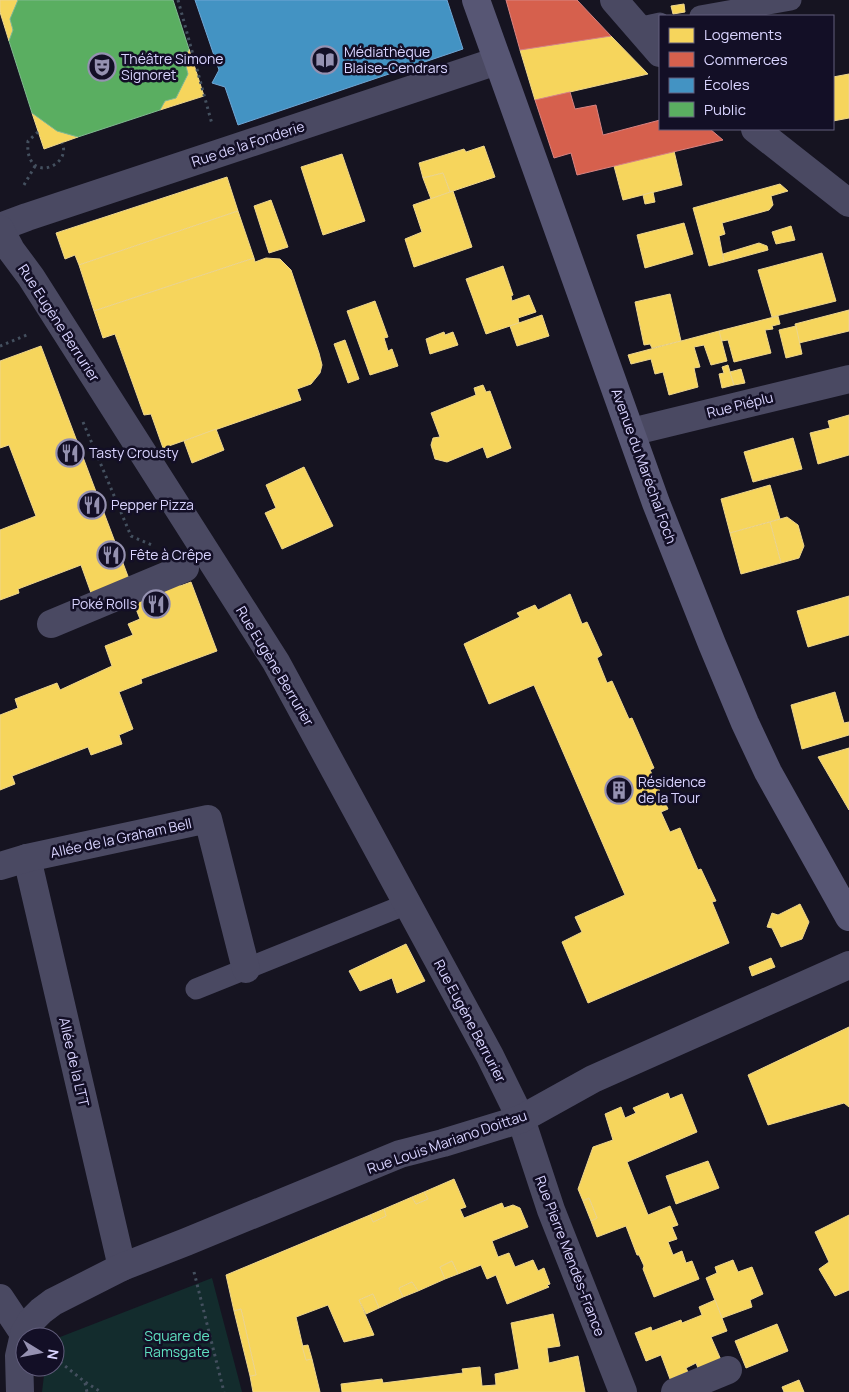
<svg xmlns="http://www.w3.org/2000/svg" width="849" height="1392" font-family="Manrope,sans-serif">
  <rect width="100%" height="100%" fill="#161421"/>
  <!-- green -->
  <polygon fill="#132c2d" points="212,1278 242,1392 42,1392 45,1367 55,1367 55,1339"/>
  <!-- homes -->
  <g fill="#f6d55c" stroke="#edd58d">
    <polygon points="0,0 18,0 10,19 13,30 9,41 0,12"/>
    <polygon points="684,4 685,12 673,14 671,6"/>
    <polygon points="611,36 648,74 535,100 520,50"/>
    <polygon points="189,49 204,96 160,110 165,101 176,98 188,74 184,59"/>
    <polygon points="849,74 849,118 833,121 833,77"/>
    <polygon points="32,113 57,131 78,137 44,149"/>
    <polygon points="484,146 495,177 450,192 443,173 423,178 419,163 464,149 466,152"/>
    <polygon points="674,151 682,185 623,200 614,166"/>
    <polygon points="342,154 365,221 323,235 301,167"/>
    <polygon points="443,173 450,192 431,199 423,178"/>
    <polygon points="227,177 238,211 79,265 75,255 65,259 56,233"/>
    <polygon points="780,184 788,191 771,196 773,205 769,210 722,223 725,234 719,236 724,262 709,266 693,208"/>
    <polygon points="453,191 472,247 414,267 405,239 422,232 413,205"/>
    <polygon points="653,192 655,202 645,204 643,195"/>
    <polygon points="271,200 288,247 269,253 254,206"/>
    <polygon points="238,211 254,258 94,311 79,265"/>
    <polygon points="684,223 693,254 645,268 637,235"/>
    <polygon points="791,226 795,240 776,244 772,232"/>
    <polygon points="759,243 767,246 768,250 724,262 723,254"/>
    <polygon points="822,253 836,301 772,317 758,270"/>
    <polygon points="254,258 255,262 266,258 280,259 291,270 319,353 322,365 320,373 311,384 297,389 301,400 163,448 151,414 144,415 115,334 103,338 94,311"/>
    <polygon points="503,266 513,295 511,296 512,301 529,295 536,312 518,318 519,323 486,334 466,279"/>
    <polygon points="670,294 681,341 652,348 650,344 644,345 635,302"/>
    <polygon points="375,301 388,337 384,338 388,351 392,349 398,366 370,375 347,311"/>
    <polygon points="849,310 849,331 799,343 795,324"/>
    <polygon points="542,315 549,336 517,346 510,326"/>
    <polygon points="778,316 780,324 772,326 773,329 765,330 771,353 734,362 728,340 721,341 719,331"/>
    <polygon points="796,326 802,354 786,358 779,330"/>
    <polygon points="719,331 727,361 711,365 704,345 694,347 700,367 694,368 698,387 669,395 663,372 655,374 651,359 631,364 628,355"/>
    <polygon points="444,332 445,335 453,332 458,345 430,354 426,339"/>
    <polygon points="345,340 359,379 348,383 334,344"/>
    <polygon points="41,346 129,579 91,593 81,565 18,589 19,593 0,600 0,530 36,516 9,445 0,448 0,361"/>
    <polygon points="728,365 734,385 722,388 719,374 724,373 722,367"/>
    <polygon points="741,369 745,383 734,385 730,372"/>
    <polygon points="483,385 486,392 490,391 511,448 487,458 483,447 447,462 435,459 431,445 433,438 440,437 431,413 476,395 474,388"/>
    <polygon points="849,415 849,455 818,464 810,433 830,428 828,421"/>
    <polygon points="216,429 224,450 192,463 184,441"/>
    <polygon points="793,438 802,469 753,482 744,452"/>
    <polygon points="304,467 333,526 282,549 265,513 276,508 266,485"/>
    <polygon points="770,485 780,519 730,533 721,499"/>
    <polygon points="787,517 798,525 804,546 799,558 781,563 770,522"/>
    <polygon points="770,522 781,563 741,574 730,533"/>
    <polygon points="178,581 180,586 191,582 217,651 141,679 142,683 119,692 133,729 119,735 122,744 91,755 88,747 12,776 15,784 0,790 0,715 18,708 15,699 57,683 60,690 112,666 105,646 133,635 128,624 140,619 132,599"/>
    <polygon points="570,594 582,624 587,622 602,655 597,658 607,683 612,681 629,719 632,718 654,768 650,770 668,809 661,812 670,832 680,828 698,870 701,869 716,901 712,902 729,943 588,1003 562,942 582,932 575,917 625,895 534,685 489,704 464,644 520,617 517,613 535,605 538,610"/>
    <polygon points="849,596 849,635 808,647 797,611"/>
    <polygon points="835,692 844,723 849,722 849,735 802,749 791,705"/>
    <polygon points="849,748 849,810 818,757"/>
    <polygon points="800,904 809,922 802,939 781,947 772,928 767,927 772,913 778,915"/>
    <polygon points="406,944 425,981 397,993 392,978 360,991 349,971"/>
    <polygon points="771,958 775,967 752,976 749,967"/>
    <polygon points="849,1027 849,1107 844,1103 768,1125 748,1075"/>
    <polygon points="668,1093 670,1099 682,1094 697,1132 627,1162 648,1215 670,1206 678,1225 672,1227 677,1239 668,1242 673,1255 682,1251 686,1263 692,1261 699,1279 654,1297 643,1269 644,1266 639,1255 637,1255 626,1226 597,1237 591,1221 597,1218 589,1198 583,1201 578,1189 593,1147 613,1140 605,1114 621,1107 625,1118 636,1113 633,1108"/>
    <polygon points="708,1161 719,1188 676,1204 666,1176"/>
    <polygon points="454,1179 466,1207 460,1209 464,1218 502,1203 504,1208 513,1205 520,1208 528,1227 492,1241 498,1257 509,1253 515,1267 533,1260 538,1271 544,1268 550,1284 547,1285 549,1287 507,1304 496,1275 487,1279 481,1265 458,1274 452,1261 440,1267 445,1279 418,1291 412,1282 399,1288 403,1297 379,1308 373,1294 359,1300 374,1335 344,1342 328,1305 296,1317 306,1360 312,1359 320,1392 253,1392 250,1376 256,1375 241,1309 234,1311 226,1275 370,1215 373,1222 386,1216 384,1209 412,1197 416,1204 428,1199 424,1192"/>
    <polygon points="424,1192 428,1199 416,1204 412,1197"/>
    <polygon points="589,1198 597,1218 591,1221 583,1201"/>
    <polygon points="384,1209 386,1216 373,1222 370,1215"/>
    <polygon points="849,1215 849,1290 835,1296 819,1269 829,1262 815,1232"/>
    <polygon points="733,1260 738,1272 752,1267 763,1294 750,1300 752,1307 722,1318 706,1278 717,1273 715,1267"/>
    <polygon points="452,1261 458,1274 445,1279 440,1267"/>
    <polygon points="412,1282 418,1291 403,1297 399,1288"/>
    <polygon points="373,1294 379,1308 366,1314 359,1300"/>
    <polygon points="715,1300 727,1331 711,1337 721,1360 698,1368 696,1363 686,1368 688,1372 670,1379 661,1355 646,1361 635,1333 651,1327 652,1331 681,1320 682,1323 702,1315 699,1307"/>
    <polygon points="241,1309 256,1375 250,1376 234,1311"/>
    <polygon points="553,1314 560,1346 547,1348 549,1363 578,1356 585,1392 342,1392 341,1384 382,1379 383,1383 463,1373 462,1369 480,1367 482,1386 496,1385 495,1374 519,1369 511,1323"/>
    <polygon points="777,1324 788,1351 746,1368 735,1341"/>
    <polygon points="308,1345 312,1359 306,1360 302,1346"/>
    <polygon points="799,1380 804,1392 784,1392 782,1387"/>
  </g>
  <!-- shops -->
  <g fill="#d6604d" stroke="#d78382">
    <polygon points="506,0 577,0 611,36 520,50"/>
    <polygon points="570,92 575,109 596,105 603,135 660,120 660,129 710,129 723,140 577,175 571,153 554,158 535,100"/>
  </g>
  <!-- schools -->
  <polygon fill="#4393c3" stroke="#70a6d5" points="195,0 447,0 463,49 238,125 225,87 212,83 219,70"/>
  <!-- public -->
  <polygon fill="#5aae61" stroke="#80b990" points="18,0 173,0 189,49 184,59 188,74 176,98 165,101 160,110 78,137 57,131 32,113 9,41 13,30 10,19"/>
  <g fill="none" stroke-linecap="round" stroke-linejoin="round">
    <!-- path -->
    <g stroke="#44505f" stroke-width="3" stroke-dasharray="2.5 4" stroke-linecap="butt">
      <polyline points="178,0 212,124"/>
      <path d="M38,132L28,141C24,186 73,166 62,143"/>
      <polyline points="24,185 35,166"/>
      <polyline points="0,346 29,334"/>
      <polyline points="83,422 131,536 154,546"/>
      <polyline points="194,1272 224,1392"/>
      <polyline points="55,1358 85,1382 101,1392"/>
      <polyline points="85,1383 87,1392"/>
    </g>
    <!-- service -->
    <g stroke="#4a4962" stroke-width="21">
      <polyline points="700,16 791,0"/>
      <polyline points="637,28 660,23"/>
      <polyline points="196,989 407,904"/>
    </g>
    <!-- pedestrian -->
    <g stroke="#4a4962" stroke-width="28">
      <polyline points="51,624 185,568"/>
      <polyline points="27,858 122,1267"/>
      <polyline points="0,866 27,858 208,819 246,969"/>
      <polyline points="0,1298 24,1334"/>
    </g>
    <!-- minor -->
    <g stroke="#4a4962" stroke-width="28">
      <polyline points="614,0 660,53"/>
      <polyline points="755,129 849,203"/>
      <polyline points="0,227 27,217 497,61"/>
      <polyline points="631,432 849,379"/>
      <polyline points="521,1119 551,1210 623,1392"/>
      <polyline points="675,1392 728,1370"/>
    </g>
    <!-- tertiary -->
    <g stroke="#4a4962" stroke-width="28">
      <polyline points="0,229 11,250 31,277 276,662 490,1056 521,1119"/>
      <polyline points="20,1392 19,1356 24,1334 31,1321 41,1311 53,1302 122,1267 186,1242 400,1154 443,1143 521,1119 593,1079 849,965"/>
    </g>
    <!-- secondary -->
    <polyline stroke="#575674" stroke-width="28" points="476,0 656,503 712,644 745,723 768,772 849,917"/>
  </g>
  <!-- icons -->
  <defs>
    <g id="library-ring" transform="scale(1.4375)"><circle r="9.5" fill="#130f26" stroke="#9591b1" stroke-width="1.5"/><path d="M-6-4Q-3-5.5-.7-3.5V5Q-3 3-6 4ZM6-4Q3-5.5 .7-3.5V5Q3 3 6 4Z" fill="#9591b1"/></g>
    <g id="theatre-ring" transform="scale(1.4375)"><circle r="9.5" fill="#130f26" stroke="#9591b1" stroke-width="1.5"/><path d="M-5-5.5Q0-4 5-5.5V0Q5 5 0 6Q-5 5-5 0ZM-3.3-2.5H-1v1.5H-3.3ZM1-2.5H3.3v1.5H1ZM-2.8 1Q0 5.5 2.8 1Z" fill="#9591b1"/></g>
    <g id="restaurant-ring" transform="scale(1.4375)"><circle r="9.5" fill="#130f26" stroke="#9591b1" stroke-width="1.5"/><path d="M-5-6h1v4h1v-4h1v4h1v-4h1v5L-1.5 .5V6h-2V.5L-5-1ZM5-6V6H3V1.5H1.5Q1.5-4 5-6Z" fill="#9591b1"/></g>
    <g id="building-ring" transform="scale(1.4375)"><circle r="9.5" fill="#130f26" stroke="#9591b1" stroke-width="1.5"/><path d="M-4-6H4V6H1V3H-1V6H-4ZM-2.5-4.3h1.7v1.8h-1.7ZM.8-4.3h1.7v1.8H.8ZM-2.5-1h1.7V.8h-1.7ZM.8-1h1.7V.8H.8Z" fill="#9591b1"/></g>
  </defs>
  <g fill-rule="evenodd">
    <use href="#library-ring" x="325" y="60"/>
    <use href="#theatre-ring" x="102" y="67"/>
    <use href="#restaurant-ring" x="70" y="453"/>
    <use href="#restaurant-ring" x="92" y="505"/>
    <use href="#restaurant-ring" x="111" y="555"/>
    <use href="#restaurant-ring" x="156" y="604"/>
    <use href="#building-ring" x="619" y="790"/>
  </g>
  <g text-anchor="middle" stroke-width="5" stroke-linejoin="round" paint-order="stroke">
    <!-- poi labels -->
    <g font-size="14" fill="#d9d4ff" stroke="#130f26" text-anchor="start">
      <text x="344" y="57">Médiathèque<tspan x="344" dy="16">Blaise-Cendrars</tspan></text>
      <text x="121" y="64">Théâtre Simone<tspan x="121" dy="16">Signoret</tspan></text>
      <text x="89" y="458">Tasty Crousty</text>
      <text x="111" y="510">Pepper Pizza</text>
      <text x="130" y="560">Fête à Crêpe</text>
      <text x="137" y="609" text-anchor="end">Poké Rolls</text>
      <text x="638" y="787">Résidence<tspan x="638" dy="16">de la Tour</tspan></text>
    </g>
    <!-- street labels -->
    <g font-size="14" fill="#d9d4ff" stroke="#130f26">
      <text transform="translate(248 144) rotate(-18)" y="5">Rue de la Fonderie</text>
      <text transform="translate(59 323) rotate(57)" y="5">Rue Eugène Berrurier</text>
      <text transform="translate(740 405) rotate(-14)" y="5">Rue Piéplu</text>
      <text transform="translate(644 466) rotate(70)" y="5">Avenue du Maréchal Foch</text>
      <text transform="translate(275 666) rotate(59)" y="5">Rue Eugène Berrurier</text>
      <text transform="translate(121 838) rotate(-12)" y="5">Allée de la Graham Bell</text>
      <text transform="translate(470 1021) rotate(62)" y="5">Rue Eugène Berrurier</text>
      <text transform="translate(74 1062) rotate(77)" y="5">Allée de la LTT</text>
      <text transform="translate(447 1142) rotate(-19)" y="5">Rue Louis Mariano Doittau</text>
      <text transform="translate(570 1256) rotate(69)" y="5">Rue Pierre Mendès-France</text>
    </g>
    <!-- park labels -->
    <g font-size="14" fill="#5fe0c0" stroke="#130f26">
      <text x="177" y="1341">Square de<tspan x="177" dy="16">Ramsgate</tspan></text>
    </g>
  </g>
  <!-- legend -->
  <rect x="659" y="15" width="175" height="115" fill="#130f26" stroke="#625e7d"/>
  <rect x="669" y="28" width="25" height="15" fill="#f6d55c" stroke="#625e7d"/>
  <text x="704" y="40" font-size="15" fill="#d9d4ff">Logements</text>
  <rect x="669" y="52" width="25" height="15" fill="#d6604d" stroke="#625e7d"/>
  <text x="704" y="65" font-size="15" fill="#d9d4ff">Commerces</text>
  <rect x="669" y="78" width="25" height="15" fill="#4393c3" stroke="#625e7d"/>
  <text x="704" y="90" font-size="15" fill="#d9d4ff">Écoles</text>
  <rect x="669" y="102" width="25" height="15" fill="#5aae61" stroke="#625e7d"/>
  <text x="704" y="115" font-size="15" fill="#d9d4ff">Public</text>
  <!-- north arrow -->
  <g transform="translate(40 1352) rotate(100)"><circle r="24" fill="#130f26" stroke="#625e7d"/>
  <path d="M0-4L9 19L0 12L-9 19Z" fill="#9591b1"/>
  <text y="-8" font-size="14" font-weight="bold" text-anchor="middle" fill="#d9d4ff">N</text>
  </g>
</svg>
